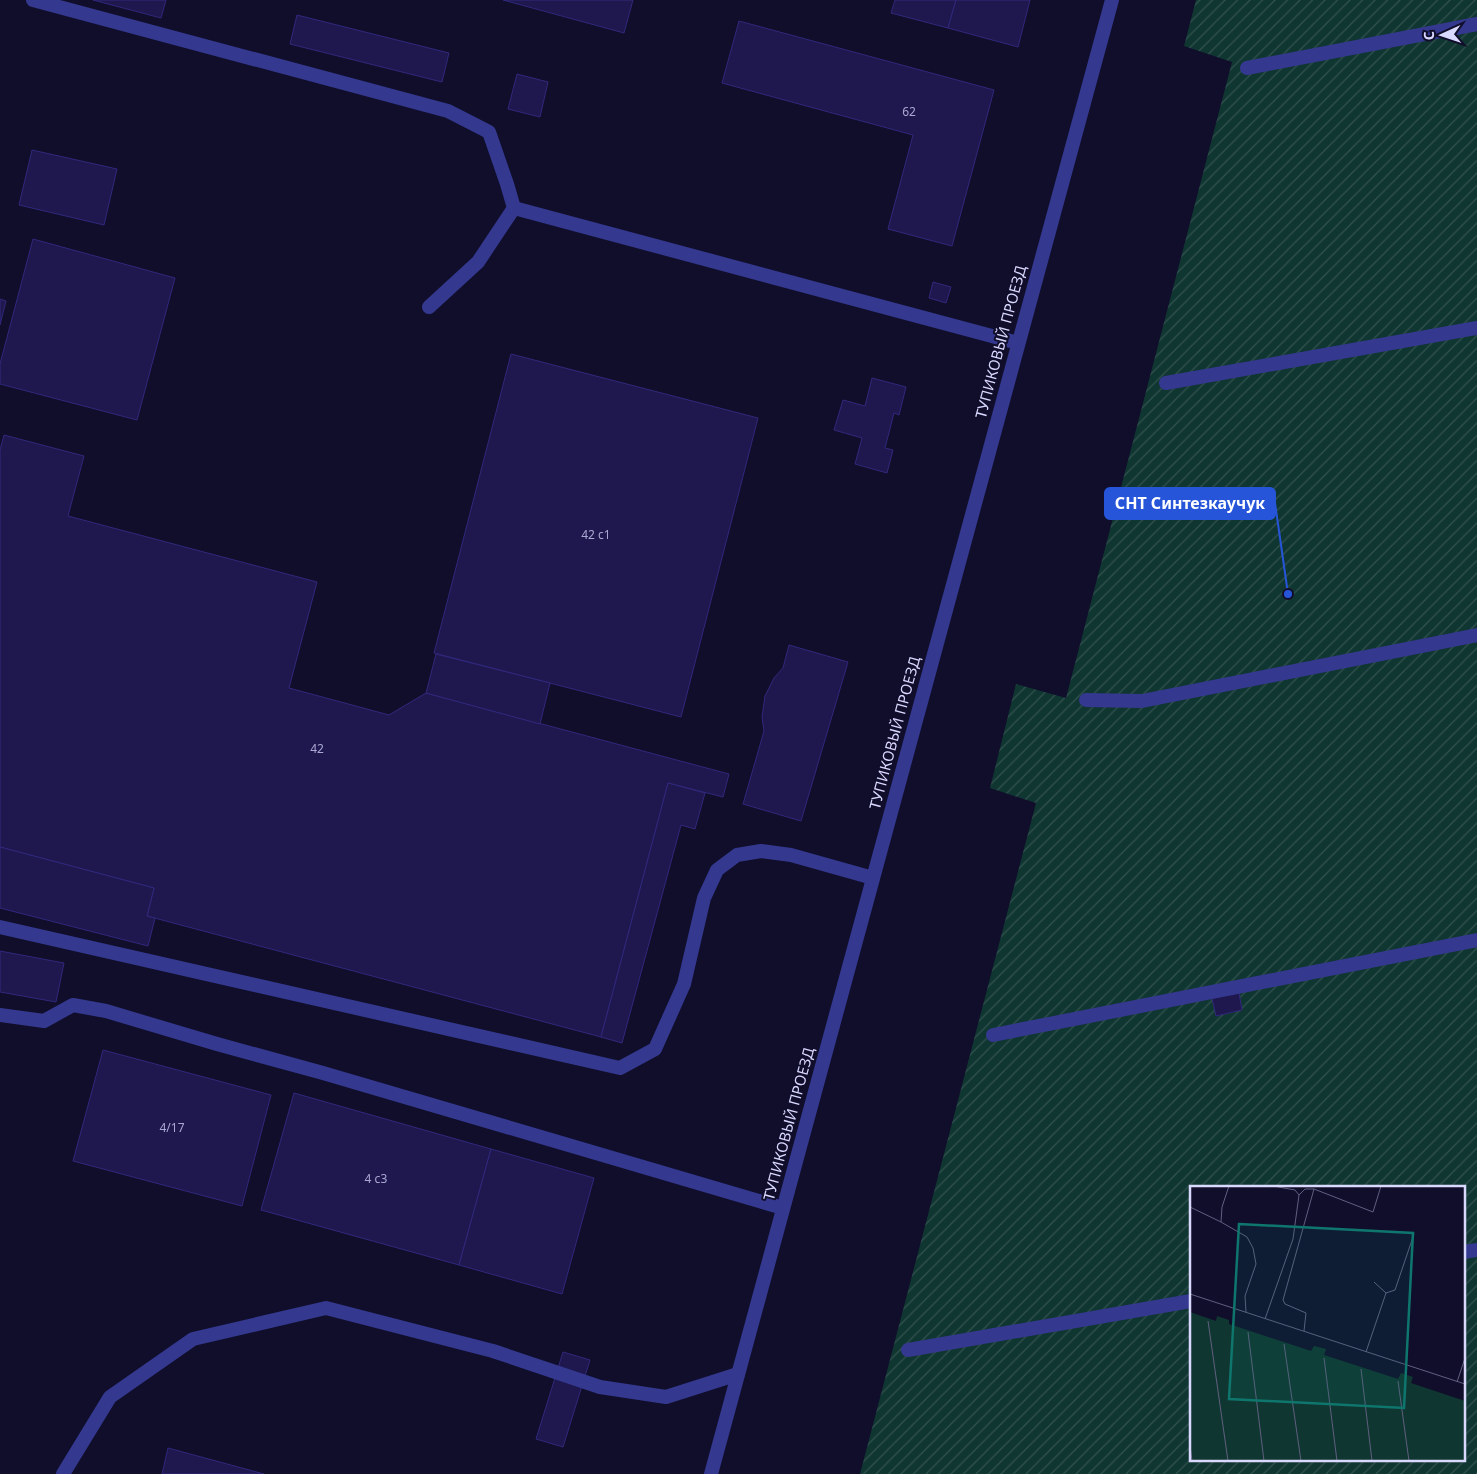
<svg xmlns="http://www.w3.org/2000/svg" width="1477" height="1474" font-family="'Noto Sans',sans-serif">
  <defs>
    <pattern id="garden-furrows" width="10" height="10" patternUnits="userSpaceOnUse" patternTransform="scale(1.25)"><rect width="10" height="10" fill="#103631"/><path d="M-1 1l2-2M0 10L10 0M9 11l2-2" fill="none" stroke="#325250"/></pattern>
  </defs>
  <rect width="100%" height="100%" fill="#100e2b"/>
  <!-- garden -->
  <path fill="url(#garden-furrows)" fill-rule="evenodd" d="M1196,0H1477V1474H860L1036,803L990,788L1016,684L1066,698L1232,62L1184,46ZM1191,1188H1463V1460H1191Z"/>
  <!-- building -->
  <g fill="#1e184e" stroke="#31287c">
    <polygon points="93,0 166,0 161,18"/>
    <polygon points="503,0 633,0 624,33"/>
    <polygon points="895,0 956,0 948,28 891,13"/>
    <polygon points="956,0 1030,0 1018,47 948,28"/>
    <polygon points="297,15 449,53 442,82 290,44"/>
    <polygon points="739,21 994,90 952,246 888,229 913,135 722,83"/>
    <polygon points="517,74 548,82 540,117 508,109"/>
    <polygon points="32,150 117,169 104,225 19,205"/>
    <polygon points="33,239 175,278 137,420 0,384 0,364"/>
    <polygon points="933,282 951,287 946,303 929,298"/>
    <polygon points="0,299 6,301 0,325"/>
    <polygon points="511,354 758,418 681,717 434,653"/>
    <polygon points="872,378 906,387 899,415 894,413 885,448 893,450 887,473 855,464 862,438 834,430 843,400 865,406"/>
    <polygon points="4,435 84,456 68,516 317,582 289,688 389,715 426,693 729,774 723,797 668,783 601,1037 147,916 154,888 0,847 0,450"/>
    <polygon points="789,645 848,662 801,821 743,804 764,731 762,717 765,696 774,678 783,668"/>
    <polygon points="436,654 550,683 540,724 426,693"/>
    <polygon points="668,783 705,793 695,829 681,825 622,1043 601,1037"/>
    <polygon points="0,847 154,888 147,916 155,918 148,946 0,908"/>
    <polygon points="0,951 64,963 56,1002 0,992"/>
    <polygon points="1239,993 1242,1010 1216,1016 1212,998"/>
    <polygon points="103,1050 271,1095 242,1206 73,1161"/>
    <polygon points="294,1093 491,1149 459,1265 261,1210"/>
    <polygon points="491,1149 594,1178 562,1294 459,1265"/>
    <polygon points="563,1352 590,1360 563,1447 536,1439"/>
    <polygon points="168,1448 264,1474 162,1474"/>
  </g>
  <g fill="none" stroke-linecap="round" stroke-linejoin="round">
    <!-- service -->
    <g stroke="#34388f" stroke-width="14">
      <polyline points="33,0 448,111 489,132 507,184 514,208 478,262 429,307"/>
      <polyline points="514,208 1018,343"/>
      <polyline points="0,927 620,1068 655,1049 684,984 704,898 717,870 737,855 761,851 791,855 873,878"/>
      <polyline points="0,1015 44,1021 73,1005 106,1011 217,1044 323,1073 783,1208"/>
      <polyline points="63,1474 110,1397 193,1339 326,1308 493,1351 600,1387 666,1397 738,1374"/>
    </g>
    <!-- minor -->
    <g stroke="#34388f" stroke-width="14">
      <polyline points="1247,68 1477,24"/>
      <polyline points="1166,383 1477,328"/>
      <polyline points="1086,700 1142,701 1477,635"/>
      <polyline points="993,1035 1477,940"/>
      <polyline points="1463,1252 1477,1250"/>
      <polyline points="908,1350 1191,1301"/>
      <polyline points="711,1474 1112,0"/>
    </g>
  </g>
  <g text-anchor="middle" stroke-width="4" stroke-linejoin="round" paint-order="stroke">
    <!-- number labels -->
    <g font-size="12" fill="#aaa8d3">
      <text x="909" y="116">62</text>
      <text x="596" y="539">42 c1</text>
      <text x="317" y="753">42</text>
      <text x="172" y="1132">4/17</text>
      <text x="376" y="1183">4 с3</text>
    </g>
    <!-- street labels -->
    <g font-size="15" fill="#d9d8ff" stroke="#100e2b">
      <text transform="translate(1001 342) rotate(-75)" y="5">ТУПИКОВЫЙ ПРОЕЗД</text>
      <text transform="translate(895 733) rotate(-75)" y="5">ТУПИКОВЫЙ ПРОЕЗД</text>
      <text transform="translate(789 1124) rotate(-75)" y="5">ТУПИКОВЫЙ ПРОЕЗД</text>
    </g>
  </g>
  <!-- overview -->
  <g transform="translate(1190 1186)">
    <rect width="275" height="275" fill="#100e2b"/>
    <path d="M0,126L26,135L27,130L39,134V138L121,165L124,160L136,163L134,169L208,193L211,187L223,191L221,197L275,215V275H0Z" fill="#103631"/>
    <path fill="none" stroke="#605f80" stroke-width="1" d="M39,0L32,21L31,36L57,51L63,62L66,78L55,110L56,126M83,0L105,4L109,9M124,3L183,26L191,0M0,21L31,36M184,96L196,107L205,104L224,48M0,108L275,198M75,133L103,53L109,9L115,3H124L93,114L95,118L116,127L114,145M18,135L38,275M58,146L74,275M94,158L111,275M176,166L196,107M134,172L147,275M171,183L182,275M208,195L219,275M267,196L275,172M0,259L2,275"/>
    <path fill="#0f766e" fill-opacity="0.15" stroke="#0f766e" stroke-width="2.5" d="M49,38L223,47L214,222L39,213Z"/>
    <rect width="275" height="275" fill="none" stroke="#d9d8ff" stroke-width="2.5"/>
  </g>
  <!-- callouts -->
  <path fill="none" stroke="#2655da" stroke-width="2" d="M1288 594L1275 503"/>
  <circle fill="#2655da" stroke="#100e2b" stroke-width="2" cx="1288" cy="594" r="5"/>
  <rect fill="#2655da" stroke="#2655da" stroke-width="2" x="1105" y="488" width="170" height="31" rx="5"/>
  <g font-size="16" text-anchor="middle" font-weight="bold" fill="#fff">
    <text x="1190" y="509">СНТ Синтезкаучук</text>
  </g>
  <!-- north arrow -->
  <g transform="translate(1442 35) rotate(267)" stroke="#100e2b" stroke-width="4" paint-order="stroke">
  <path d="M0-4L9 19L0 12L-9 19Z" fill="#d9d8ff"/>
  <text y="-8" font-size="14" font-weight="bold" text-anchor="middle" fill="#d9d8ff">С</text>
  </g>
</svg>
